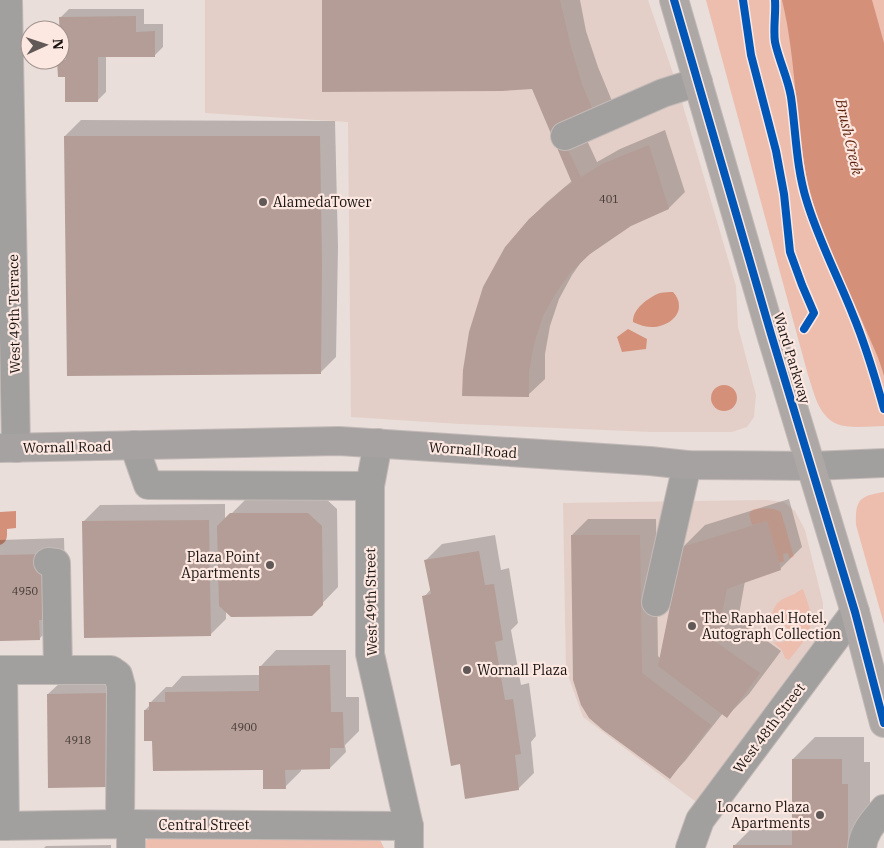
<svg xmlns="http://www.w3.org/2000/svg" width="884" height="848" font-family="'IBM Plex Serif',serif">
  <rect width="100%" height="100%" fill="#e9deda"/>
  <!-- built -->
  <g fill="#e3cfc8">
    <polygon points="205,0 648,0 676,82 736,286 738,327 756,395 754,417 747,427 732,432 651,432 460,424 351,417 348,122 205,113"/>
    <polygon points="767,500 784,502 795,511 805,530 823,603 823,621 816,643 699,804 583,717 566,670 563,503"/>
  </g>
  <!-- green -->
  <g fill="#edbdad">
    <path d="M706,0H884V426C871,426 849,429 837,424C818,416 814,392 808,375Z"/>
    <path d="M884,492V624L856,525C855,500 859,496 884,492Z"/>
    <path d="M753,509C762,508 773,507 781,512L794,557L789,558L788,553L783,554L784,561L779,563L767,521L752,525L749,514Z"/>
    <path d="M803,589C806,598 811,610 811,619C811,636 798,648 789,660L785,658L782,650L773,642C777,642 782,643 785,641C793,635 787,623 778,623C776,623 772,625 770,625C772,614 773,603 785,598C788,596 794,595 796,593C799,591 800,590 803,589Z"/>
    <path d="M374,836L380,840L384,848H144C144,842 146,839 152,837Z"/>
  </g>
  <!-- water -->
  <g fill="#d59079">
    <path d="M782,0H872L884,43V376C879,357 870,340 863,323C845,282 824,242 812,199C794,134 798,65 782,0Z"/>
    <path d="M673,292C677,296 679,301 679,306C679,319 664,327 652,327C646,327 639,325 633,322C632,309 649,297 660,293C664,292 669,292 673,292Z"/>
    <polygon points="628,329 647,339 646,349 622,352 617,337"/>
    <circle cx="724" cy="398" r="13"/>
    <path d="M16,511V528L7,529C7,536 8,542 0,545V512Z"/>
  </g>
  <!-- shadow -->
  <g fill="#0003">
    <polygon points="324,0 580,0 586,31 598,67 617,113 585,136 597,162 620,149 665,130 685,192 669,208 630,225 584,258 572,275 559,299 550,326 545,354 545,379 528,395 529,220 546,203 573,180 533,88"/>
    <polygon points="69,9 144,9 144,24 163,24 163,47 155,55 106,56 106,92 98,100 67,76 59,61 67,52 67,40 61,17"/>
    <polygon points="81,120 335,121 338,247 336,357 320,373 65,136"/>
    <polygon points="324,497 337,509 338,587 311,615 226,610 226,619 210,635 84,521 100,505 225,504 225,520 247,498"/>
    <polygon points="789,499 802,547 780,569 745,581 738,620 781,651 749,694 727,716 723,713 685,761 670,777 572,535 588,519 656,519 658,656 660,658 683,547 705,525"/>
    <polygon points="495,535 501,570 509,568 518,623 511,630 521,685 529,683 536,736 531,742 534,773 518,789 461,762 424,597 431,589 426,560 442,544"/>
    <polygon points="64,538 66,603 55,623 39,639 0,640 0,540"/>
    <polygon points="276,650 346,650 346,697 359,697 359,731 345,745 346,752 330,768 301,768 301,771 285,787 264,768 154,740 145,710 150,705 150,703 166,687 172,687 182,676 260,675 260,667"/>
    <polygon points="61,682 119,682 120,773 48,694"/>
    <polygon points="815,737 864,737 864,762 870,762 870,834 877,834 877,848 734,848 734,846 756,824 793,823 793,759"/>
    <polygon points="111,845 111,848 44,848 46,846"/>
  </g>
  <!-- building -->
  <g fill="#b49d96">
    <polygon points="322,0 560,0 571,47 582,84 601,130 566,146 581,177 602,164 649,145 669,209 631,226 590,254 570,273 556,293 543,316 534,344 529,371 529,397 462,396 463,370 469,332 483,287 505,247 529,219 564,188 572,183 532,89 502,91 322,92"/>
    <polygon points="136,16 136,32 155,31 155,57 98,57 98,102 65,102 65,77 58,77 57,61 66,60 66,41 60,41 59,17"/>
    <polygon points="64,136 320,136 322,264 321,374 67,376"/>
    <polygon points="230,513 308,513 322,526 323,605 312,616 231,617 219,606 217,526"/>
    <polygon points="209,520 211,636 84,638 82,521"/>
    <polygon points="767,521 781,570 727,589 716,642 760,673 727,718 658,666 682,547"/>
    <polygon points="571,535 640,535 642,673 711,725 670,779 603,730 589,718 581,705 573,680"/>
    <polygon points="479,551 485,585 494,584 503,640 495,642 505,700 513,699 521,754 515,755 519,790 465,799 460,764 451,766 422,596 431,594 424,560"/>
    <polygon points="48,554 50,620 39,620 40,640 0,641 0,555"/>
    <polygon points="330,665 331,712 343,712 344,748 330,748 330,769 285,770 286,789 263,789 263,770 153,771 152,741 144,741 144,710 149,710 149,702 165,702 165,692 259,691 259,666"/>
    <polygon points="107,693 108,787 48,788 47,694"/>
    <polygon points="792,759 842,759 842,784 848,784 848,848 733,848 733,845 792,845"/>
  </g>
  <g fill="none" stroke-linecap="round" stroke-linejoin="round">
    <!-- minor casing -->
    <g stroke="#c2bab7" stroke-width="30">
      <g id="minor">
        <polyline points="8,0 16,448"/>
        <polyline points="565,136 663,93 698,82"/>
        <polyline points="378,443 370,486 370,654 409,826 409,848"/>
        <polyline points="134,445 148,485 370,486"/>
        <polyline points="812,466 884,463"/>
        <polyline points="48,562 56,563 58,670"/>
        <polyline points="656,602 687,465"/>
        <polyline points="0,670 111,670 118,675 121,686 120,824"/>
        <polyline points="3,670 5,826"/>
        <polyline points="131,824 131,848"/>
        <polyline points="0,826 120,824 409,826"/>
        <polyline points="690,848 700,820 855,612"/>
        <path d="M862,848C863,832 874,821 884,809"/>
      </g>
    </g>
    <!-- major casing -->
    <g stroke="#c2bab7" stroke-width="30">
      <polyline id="major" points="0,448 339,441 650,461 687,465 812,466"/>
    </g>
    <!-- highway casing -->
    <g stroke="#c2bab7" stroke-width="30">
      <polyline id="highway" points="674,0 771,334 855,612 884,723"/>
    </g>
    <!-- minor -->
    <use href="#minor" stroke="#a29f9f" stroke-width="28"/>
    <!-- major -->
    <use href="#major" stroke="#a7a2a2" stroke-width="28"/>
    <!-- highway -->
    <use href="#highway" stroke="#ada7a6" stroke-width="28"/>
    <!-- cycleway casing -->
    <g stroke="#fce8e1" stroke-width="11">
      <g id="cycleway">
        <polyline points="674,0 771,334 855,612 884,723"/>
        <polyline points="743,0 751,55 776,151 784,194 790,252 802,285 814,313 804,329"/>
        <path d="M775,0C776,14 773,29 775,42C779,61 788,78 791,97C796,132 796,168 807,202C819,241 838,277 853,315C866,346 875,377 884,409"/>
      </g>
    </g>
    <!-- cycleway -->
    <use href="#cycleway" stroke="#0057b8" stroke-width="8"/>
  </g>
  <!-- markers -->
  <g fill="#615957" stroke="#fce8e1" stroke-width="2">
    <circle cx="263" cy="202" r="5"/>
    <circle cx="270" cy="565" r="5"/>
    <circle cx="692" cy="626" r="5"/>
    <circle cx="467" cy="670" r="5"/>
    <circle cx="820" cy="815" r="5"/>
  </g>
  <g text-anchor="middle" stroke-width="4.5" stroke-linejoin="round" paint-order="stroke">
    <!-- number labels -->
    <g font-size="11" fill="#3f3532">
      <text x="609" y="203">401</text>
      <text x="25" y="595">4950</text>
      <text x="244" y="731">4900</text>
      <text x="78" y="744">4918</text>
    </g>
    <!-- poi labels -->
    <g font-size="14" fill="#181210" stroke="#fce8e1" text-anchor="start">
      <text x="273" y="207">AlamedaTower</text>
      <text x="260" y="562" text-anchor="end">Plaza Point<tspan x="260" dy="16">Apartments</tspan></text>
      <text x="702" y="623">The Raphael Hotel,<tspan x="702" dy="16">Autograph Collection</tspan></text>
      <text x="477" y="675">Wornall Plaza</text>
      <text x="810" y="812" text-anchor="end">Locarno Plaza<tspan x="810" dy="16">Apartments</tspan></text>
    </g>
    <!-- street labels -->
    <g font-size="14" fill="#181210" stroke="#fce8e1">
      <text transform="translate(14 314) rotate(-91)" y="5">West 49th Terrace</text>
      <text transform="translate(792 358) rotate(73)" y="5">Ward Parkway</text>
      <text transform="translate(67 447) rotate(-1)" y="5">Wornall Road</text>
      <text transform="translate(473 450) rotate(4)" y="5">Wornall Road</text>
      <text transform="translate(371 602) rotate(-91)" y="5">West 49th Street</text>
      <text transform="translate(769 728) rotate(-53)" y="5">West 48th Street</text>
      <text x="204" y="830">Central Street</text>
    </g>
    <!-- water labels -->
    <g font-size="15" font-style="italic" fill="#5a1f09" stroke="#fce8e1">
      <text transform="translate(849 137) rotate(77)" y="5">Brush Creek</text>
    </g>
  </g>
  <!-- north arrow -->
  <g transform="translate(45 45) rotate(87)"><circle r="24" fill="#fce8e1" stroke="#a1928d"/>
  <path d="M0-4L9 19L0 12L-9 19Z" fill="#615957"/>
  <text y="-8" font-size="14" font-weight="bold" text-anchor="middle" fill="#181210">N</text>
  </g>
</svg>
